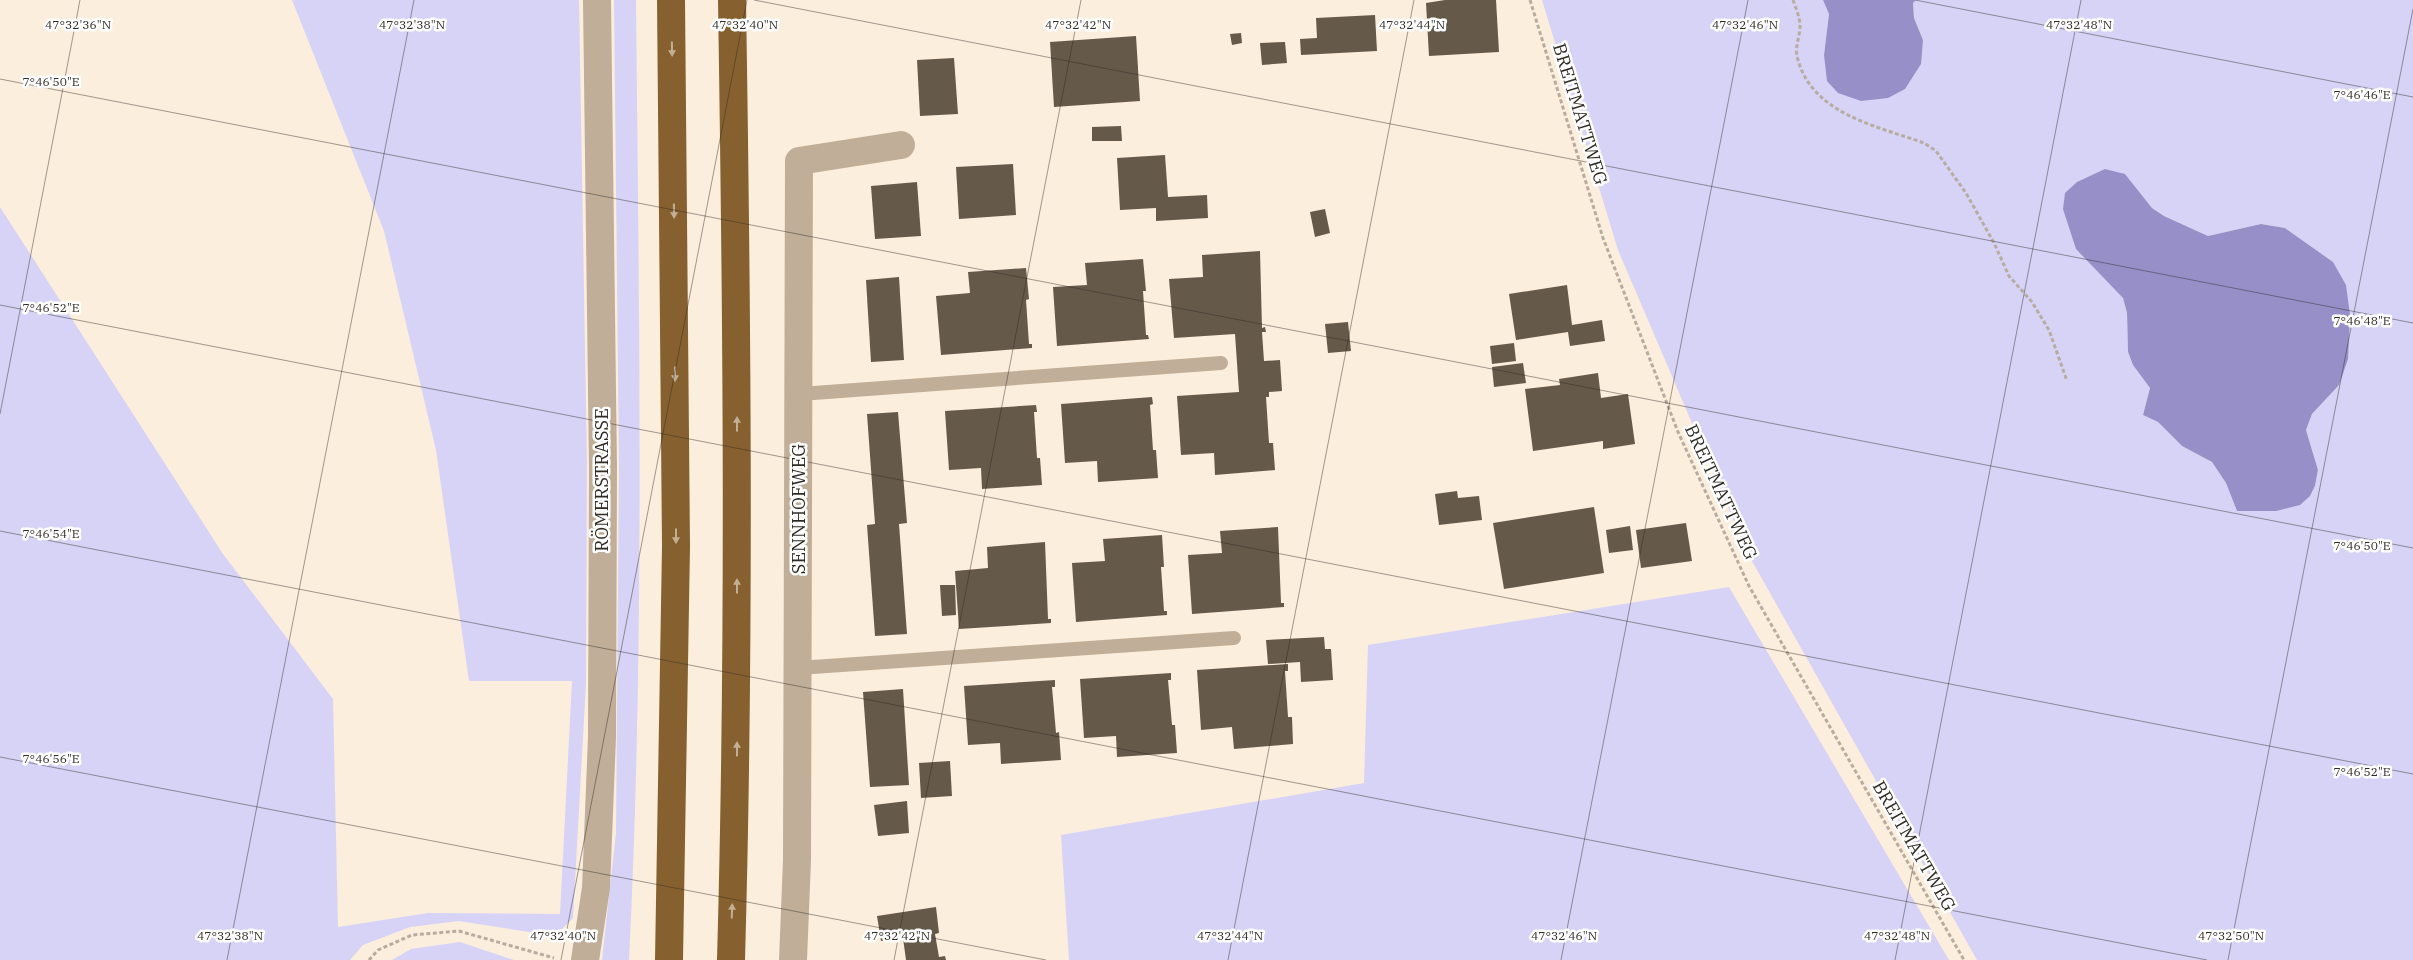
<svg xmlns="http://www.w3.org/2000/svg" width="2413" height="960" font-family="'IBM Plex Serif',serif">
  <rect width="100%" height="100%" fill="#fceedd"/>
  <!-- green -->
  <g fill="#d6d3f6" fill-rule="evenodd">
    <polygon points="292,0 579,0 587,464 586,683 573,918 562,929 542,934 459,921 410,927 363,945 350,960 0,960 0,207 223,554 333,699 338,927 428,913 560,914 572,681 469,681 436,450 384,231"/>
    <path d="M614,0H636C639,320 645,640 629,960H602L616,833L619,465Z"/>
    <path d="M1542,0H1823L1829,14L1824,55L1923,40L1914,18L1913,3L1916,0H2413V960H1977L1748,554L1618,250ZM2125,174L2152,208L2164,216L2208,236L2261,224L2285,228L2333,262L2339,385L2312,414L2306,430L2318,470L2315,487L2310,496L2237,511L2226,483L2212,462L2182,446L2158,422L2143,415L2150,388L2133,365L2128,352L2127,313L2123,298Z"/>
    <polygon points="1729,587 1949,960 1069,960 1061,835 1364,783 1368,645"/>
    <polygon points="460,942 514,960 392,960 411,949"/>
  </g>
  <!-- water -->
  <g fill="#9790c8">
    <polygon points="1823,0 1916,0 1913,3 1914,18 1923,40 1921,64 1905,89 1888,98 1861,101 1838,93 1827,81 1824,55 1829,14"/>
    <polygon points="2105,169 2125,174 2152,208 2164,216 2208,236 2261,224 2285,228 2333,262 2346,285 2350,315 2348,359 2339,385 2312,414 2306,430 2318,470 2315,486 2310,496 2300,505 2276,511 2237,511 2226,483 2212,462 2182,446 2158,422 2143,415 2150,388 2133,365 2128,352 2127,313 2123,298 2076,249 2063,209 2065,193 2077,182"/>
  </g>
  <!-- building -->
  <g fill="#65594a">
    <polygon points="1445,0 1496,0 1499,52 1429,56 1426,3"/>
    <polygon points="1375,15 1377,51 1301,55 1300,39 1317,38 1316,18"/>
    <polygon points="1241,33 1242,43 1232,45 1230,34"/>
    <polygon points="1136,36 1140,101 1054,107 1050,42"/>
    <polygon points="1285,42 1287,63 1262,65 1260,43"/>
    <polygon points="954,58 958,114 920,116 917,60"/>
    <polygon points="1121,126 1122,141 1092,141 1092,127"/>
    <polygon points="1165,155 1168,197 1207,195 1208,218 1156,221 1156,208 1120,210 1117,158"/>
    <polygon points="1013,164 1016,215 959,219 956,167"/>
    <polygon points="917,182 921,236 875,239 871,186"/>
    <polygon points="1325,209 1330,233 1315,237 1310,212"/>
    <polygon points="1260,251 1262,328 1265,327 1266,332 1262,332 1264,361 1280,360 1282,391 1269,392 1269,397 1266,397 1269,443 1273,443 1275,470 1215,475 1214,453 1181,455 1177,396 1239,392 1235,334 1174,338 1169,279 1203,277 1202,255"/>
    <polygon points="1143,259 1146,291 1143,291 1146,335 1148,335 1149,339 1057,346 1053,287 1087,285 1085,263"/>
    <polygon points="1026,268 1029,299 1026,300 1029,344 1032,344 1032,348 941,355 936,296 970,293 968,272"/>
    <polygon points="899,277 904,360 871,362 866,280"/>
    <polygon points="1567,285 1572,325 1602,320 1605,341 1570,346 1568,332 1516,340 1509,294"/>
    <polygon points="1348,322 1351,351 1328,353 1325,324"/>
    <polygon points="1514,343 1516,361 1492,364 1490,346"/>
    <polygon points="1523,363 1526,383 1494,387 1492,367"/>
    <polygon points="1598,373 1601,398 1628,394 1635,444 1603,449 1603,441 1533,451 1525,389 1560,385 1559,379"/>
    <polygon points="1152,397 1153,404 1150,405 1153,450 1156,450 1158,478 1098,482 1097,461 1065,463 1061,404"/>
    <polygon points="1036,405 1037,412 1034,412 1037,458 1040,458 1042,485 982,489 981,468 949,470 945,411"/>
    <polygon points="898,412 907,523 899,524 907,634 875,636 867,525 875,524 867,414"/>
    <polygon points="1457,491 1458,498 1479,496 1482,520 1439,525 1435,494"/>
    <polygon points="1594,507 1604,573 1504,589 1493,523"/>
    <polygon points="1686,523 1692,561 1641,568 1636,530"/>
    <polygon points="1630,526 1633,550 1609,553 1606,530"/>
    <polygon points="1278,527 1281,603 1284,603 1284,607 1192,614 1188,555 1222,553 1220,531"/>
    <polygon points="1162,535 1164,567 1161,567 1164,611 1167,611 1167,615 1076,622 1072,563 1105,561 1103,539"/>
    <polygon points="1045,542 1048,619 1051,619 1051,623 959,629 955,571 988,568 987,547"/>
    <polygon points="940,585 955,585 956,615 942,616"/>
    <polygon points="1324,637 1325,649 1331,649 1333,680 1301,682 1300,662 1268,664 1266,640"/>
    <polygon points="1288,664 1288,671 1285,671 1288,717 1292,717 1293,744 1234,749 1232,727 1201,730 1197,670"/>
    <polygon points="1171,673 1171,680 1168,680 1172,725 1175,725 1177,753 1117,757 1116,736 1084,738 1080,679"/>
    <polygon points="1055,680 1055,687 1052,687 1056,733 1059,732 1061,760 1001,764 1000,743 968,745 964,686"/>
    <polygon points="903,689 909,785 870,787 863,692"/>
    <polygon points="950,761 952,796 921,798 919,763"/>
    <polygon points="907,801 909,833 878,836 874,805"/>
    <polygon points="936,907 939,933 935,934 939,957 945,956 946,960 906,960 903,938 881,941 877,916"/>
  </g>
  <g fill="none" stroke-linecap="round" stroke-linejoin="round">
    <!-- path -->
    <g stroke="#b7ac9f" stroke-width="3" stroke-dasharray="4 2.5" stroke-linecap="butt">
      <polyline points="1530,0 1603,238 1678,432 1749,586 1964,960"/>
      <path d="M1793,0C1796,8 1800,18 1800,26C1800,36 1795,47 1797,56C1810,114 1877,126 1924,143L1936,151L1966,193L1994,243L2009,276L2032,302L2049,330L2067,381"/>
      <polyline points="369,960 378,950 412,935 459,931 554,958"/>
    </g>
    <!-- service -->
    <g stroke="#c0ae98" stroke-width="14">
      <polyline points="800,394 1221,363"/>
      <polyline points="798,668 1234,638"/>
    </g>
    <!-- minor -->
    <g stroke="#c0ae98" stroke-width="28">
      <polyline points="585,960 596,888 602,737 603,468 597,0"/>
      <polyline points="793,960 797,860 799,161 901,145"/>
    </g>
    <!-- motorway -->
    <g stroke="#86612f" stroke-width="28">
      <polyline points="669,960 676,546 671,0"/>
      <path d="M731,960C740,640 737,320 732,0"/>
    </g>
  </g>
  <!-- one-way arrows -->
  <defs><path id="oneway-solid" d="M-6-.8H1V-3.2L6.5 0L1 3.2V.8H-6Z" transform="scale(1.25)"/></defs>
  <g fill="#c2b096">
    <use href="#oneway-solid" transform="translate(672 49) rotate(89)"/>
    <use href="#oneway-solid" transform="translate(674 211) rotate(89)"/>
    <use href="#oneway-solid" transform="translate(675 374) rotate(90)"/>
    <use href="#oneway-solid" transform="translate(737 424) rotate(-90)"/>
    <use href="#oneway-solid" transform="translate(676 536) rotate(90)"/>
    <use href="#oneway-solid" transform="translate(737 586) rotate(-90)"/>
    <use href="#oneway-solid" transform="translate(737 749) rotate(-90)"/>
    <use href="#oneway-solid" transform="translate(732 911) rotate(-88)"/>
  </g>
  <!-- ticks -->
  <path fill="none" stroke="#2f2a24" stroke-width="1" stroke-opacity="0.45" d="M754,0L2413,323M1915,0L2413,97M0,79L2413,548M0,305L2413,774M0,414L80,0M0,531L2207,960M0,757L1046,960M227,960L414,0M561,960L747,0M894,960L1081,0M1228,960L1414,0M1561,960L1748,0M1895,960L2081,0M2228,960L2413,9"/>
  <g text-anchor="middle" stroke-width="5" stroke-linejoin="round" paint-order="stroke">
    <!-- street labels -->
    <g font-size="18" fill="#2f2a24" stroke="#fefefe">
      <text transform="translate(1580 114) rotate(73)" y="6">BREITMATTWEG</text>
      <text transform="translate(602 480) rotate(-90)" y="6">RÖMERSTRASSE</text>
      <text transform="translate(1721 492) rotate(65)" y="6">BREITMATTWEG</text>
      <text transform="translate(799 509) rotate(-90)" y="6">SENNHOFWEG</text>
      <text transform="translate(1914 846) rotate(60)" y="6">BREITMATTWEG</text>
    </g>
  </g>
  <g font-size="12" text-anchor="middle" fill="#2f2a24" stroke="#fefefe" stroke-width="5" stroke-linejoin="round" paint-order="stroke">
    <text x="78" y="29">47°32'36"N</text>
    <text x="412" y="29">47°32'38"N</text>
    <text x="745" y="29">47°32'40"N</text>
    <text x="1078" y="29">47°32'42"N</text>
    <text x="1412" y="29">47°32'44"N</text>
    <text x="1745" y="29">47°32'46"N</text>
    <text x="2079" y="29">47°32'48"N</text>
    <text x="51" y="86">7°46'50"E</text>
    <text x="2362" y="99">7°46'46"E</text>
    <text x="51" y="312">7°46'52"E</text>
    <text x="2362" y="325">7°46'48"E</text>
    <text x="51" y="538">7°46'54"E</text>
    <text x="2362" y="550">7°46'50"E</text>
    <text x="51" y="763">7°46'56"E</text>
    <text x="2362" y="776">7°46'52"E</text>
    <text x="230" y="940">47°32'38"N</text>
    <text x="563" y="940">47°32'40"N</text>
    <text x="897" y="940">47°32'42"N</text>
    <text x="1230" y="940">47°32'44"N</text>
    <text x="1564" y="940">47°32'46"N</text>
    <text x="1897" y="940">47°32'48"N</text>
    <text x="2231" y="940">47°32'50"N</text>
  </g>
</svg>
